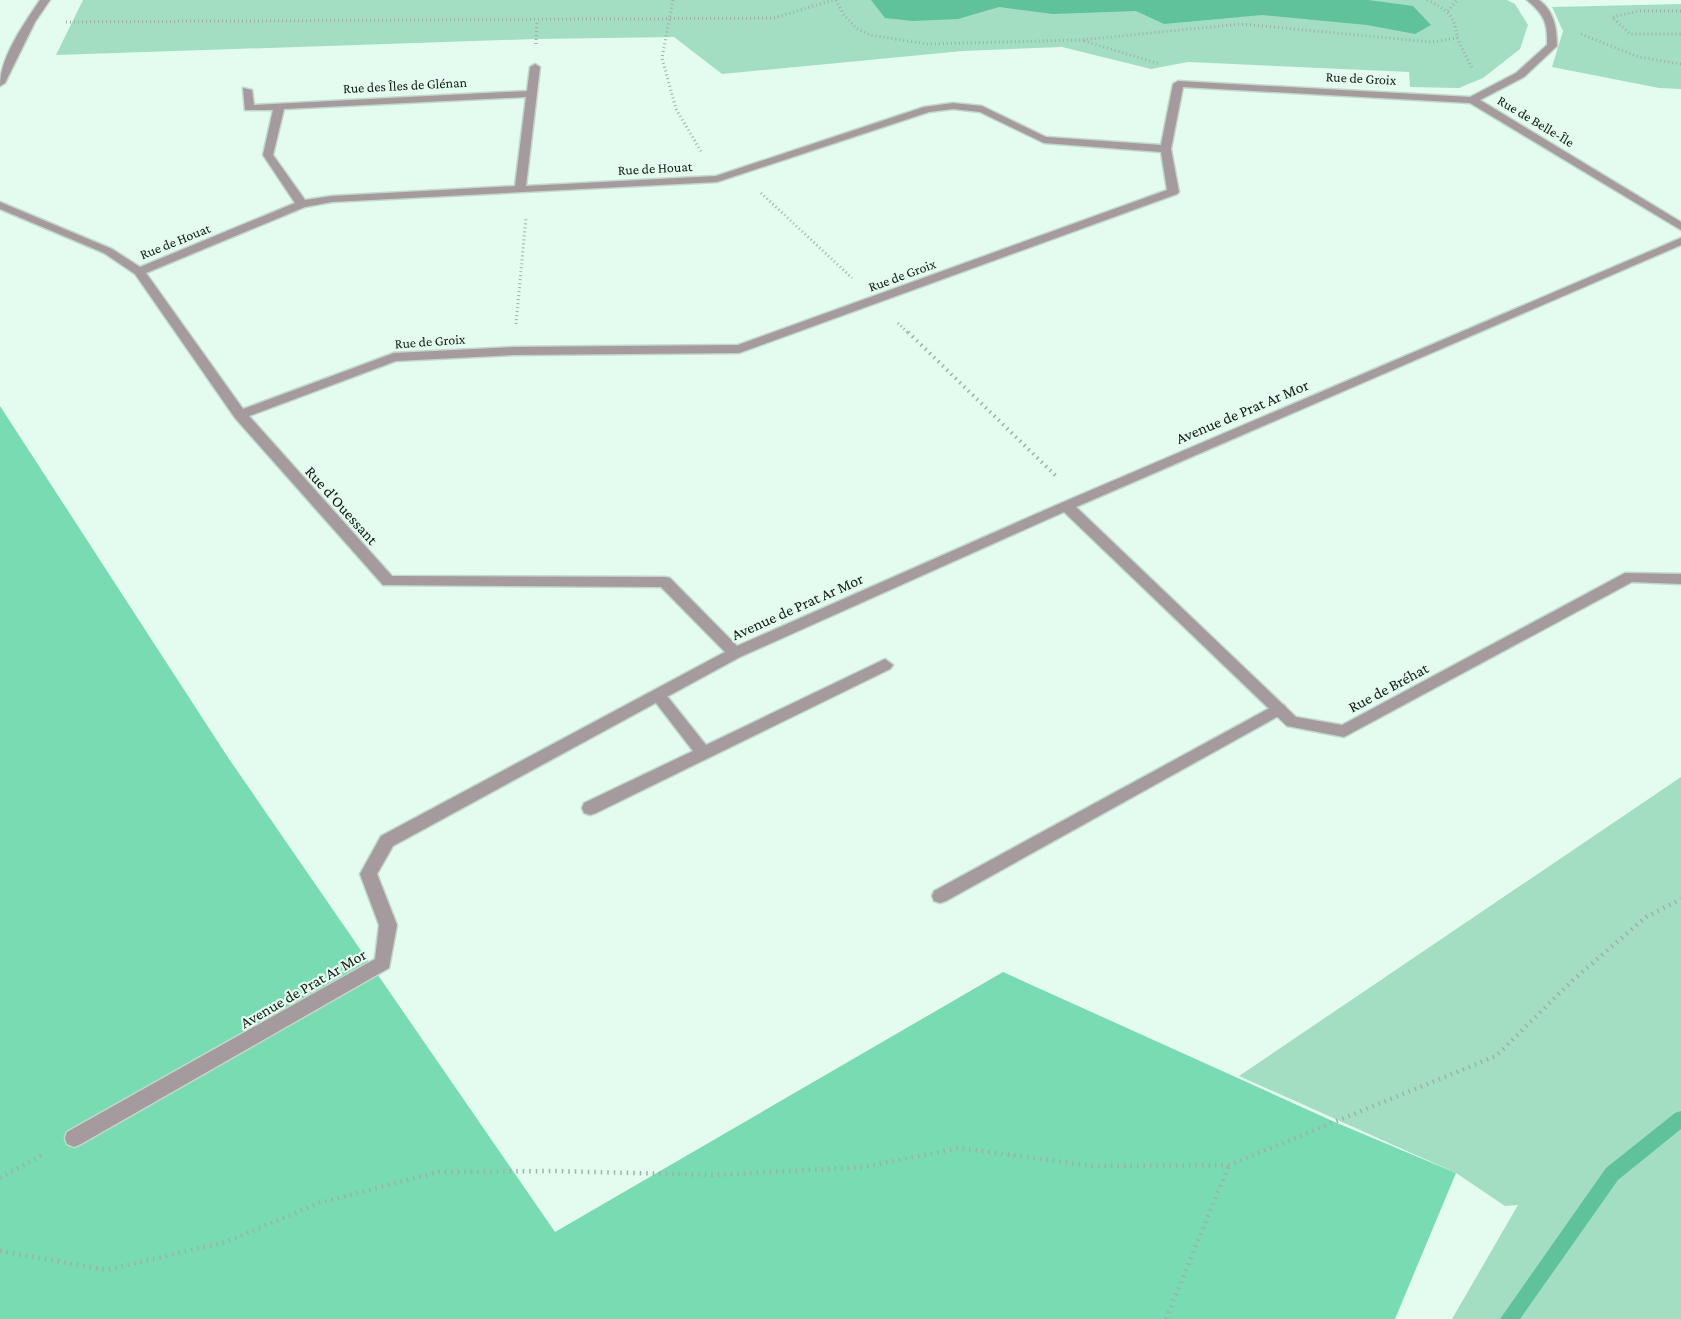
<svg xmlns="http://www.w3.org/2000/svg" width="1681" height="1319" font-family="'Crimson Pro',serif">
  <rect width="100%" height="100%" fill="#e3fcef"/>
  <!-- green -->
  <g fill="#a3dec3">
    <polygon points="83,0 1507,0 1515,4 1528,25 1520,49 1483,78 1459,88 1410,87 1409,72 1188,62 1151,69 1062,47 963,51 722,74 674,37 536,39 56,55"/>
    <polygon points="1681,4 1681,89 1659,88 1552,67 1563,31 1552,7"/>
    <polygon points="1681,777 1681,1319 1452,1319 1518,1205 1505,1206 1456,1173 1239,1076"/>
  </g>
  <!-- forest -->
  <polygon fill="#79dbb1" points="0,406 227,756 555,1232 1003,972 1337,1123 1456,1173 1395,1319 0,1319"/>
  <!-- water -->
  <polygon fill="#60c29a" points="871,0 1368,0 1413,6 1431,25 1415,34 1367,25 1262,15 1164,24 1136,11 1053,14 999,7 958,19 913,21 885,18"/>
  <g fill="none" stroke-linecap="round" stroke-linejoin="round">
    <!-- stream -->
    <polygon fill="#60c29a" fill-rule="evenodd" points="1681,1111 1681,1129 1618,1180 1520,1319 1500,1319 1606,1168 1675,1113"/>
    <!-- service casing -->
    <g stroke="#c2d8cc" stroke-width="3">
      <g id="service">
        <polygon points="885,659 893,665 890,669 596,813 590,815 584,813 582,808 584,803 693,751 653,699 650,695 653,691 663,691 706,745"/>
        <polygon points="1279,703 1284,705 1287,709 1284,713 946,901 940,903 934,901 932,896 934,891"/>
      </g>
    </g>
    <!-- minor casing -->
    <g stroke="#c2d8cc" stroke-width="3">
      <g id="minor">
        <path d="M40,0H50L35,22L5,83L0,86C0,57 24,24 40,0Z"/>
        <path d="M1527,0H1539C1554,11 1557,28 1557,46L1524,77L1480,100L1681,222V230L1470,103L1183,87L1171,149L1179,192L1177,194L739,353L513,355L396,361L249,416L392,576L665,577L670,578L737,646L1061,503L1681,238V245L1076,507L1296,717L1342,725L1625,573L1681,574V584L1632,582L1344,737L1287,726L1064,512L740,657L393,846L377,874L397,925L389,968L81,1144L74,1147L67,1144L65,1138L67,1132L375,959L379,925L360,874L381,836L725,652L661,587L383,585L235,418L135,274L104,253L0,209V202L112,249L140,267L295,203L263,155L273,110H245L243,88L252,90L254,105L527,91L530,67L535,64L540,67L526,186L716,176L924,107L953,103L982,106L1046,137L1161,145L1173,84L1178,81L1470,97L1516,73L1547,45C1548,22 1544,15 1527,0ZM526,97L515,186L332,196L305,200L273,155L284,109ZM953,109L980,112L1044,143L1161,152L1167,190L738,345L513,347L394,353L243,409L146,273L305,207L332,202L717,182L929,112Z"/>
      </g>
    </g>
    <!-- path-far2 -->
    <g stroke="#9eb2a8" stroke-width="3" stroke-dasharray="1 3" stroke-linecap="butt">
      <polyline points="673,0 662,58 676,109 702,153"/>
      <polyline points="836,0 843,14 856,28 870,35 927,44 1080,40 1241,24 1431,42 1457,38 1472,68"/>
      <path d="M1427,0C1446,9 1456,16 1457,38"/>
      <polyline points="1448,11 1457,0"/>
      <polyline points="1681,11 1639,11 1612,17 1630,34 1681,34"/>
      <polyline points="66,22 774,18 833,0"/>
      <polyline points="1581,34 1639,57 1681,64"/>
      <polyline points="1084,41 1160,64"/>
      <polyline points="536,44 537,20"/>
      <polyline points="761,193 852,278"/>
      <polyline points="898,323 909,334"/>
      <polyline points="516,324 526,218"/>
    </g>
    <!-- path-far1 -->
    <polyline stroke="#9eb2a8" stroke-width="4" stroke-dasharray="1.5 4.5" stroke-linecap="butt" points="908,332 1057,477"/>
    <!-- path -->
    <g stroke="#9eb2a8" stroke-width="4.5" stroke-dasharray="1.5 5" stroke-linecap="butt">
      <polyline points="0,1178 44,1154"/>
      <polyline points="0,1251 106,1270 226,1242 319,1203 438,1172 552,1171 715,1175 863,1167 959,1148 1093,1166 1229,1165 1496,1056 1573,980 1646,917 1681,899"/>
      <polyline points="1166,1319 1229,1165"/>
    </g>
    <!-- service -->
    <use href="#service" fill="#a59a9d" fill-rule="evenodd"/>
    <!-- minor -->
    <use href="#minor" fill="#a59a9d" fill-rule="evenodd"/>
  </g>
  <g text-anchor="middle" stroke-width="4.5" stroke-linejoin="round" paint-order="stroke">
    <!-- far-street labels -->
    <g font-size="14" fill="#131b17" stroke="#e3fcef">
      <text transform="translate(1361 78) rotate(3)" y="5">Rue de Groix</text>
      <text transform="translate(405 85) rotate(-3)" y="5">Rue des Îles de Glénan</text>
      <text transform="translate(1536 121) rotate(31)" y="5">Rue de Belle-Île</text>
      <text transform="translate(655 168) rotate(-3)" y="5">Rue de Houat</text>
      <text transform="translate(175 241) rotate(-22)" y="5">Rue de Houat</text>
      <text transform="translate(902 275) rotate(-20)" y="5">Rue de Groix</text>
      <text transform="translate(430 341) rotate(-4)" y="5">Rue de Groix</text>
    </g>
    <!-- street labels -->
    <g font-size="16" fill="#131b17" stroke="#e3fcef">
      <text transform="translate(1242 411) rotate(-23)" y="6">Avenue de Prat Ar Mor</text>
      <text transform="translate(342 505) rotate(48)" y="6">Rue d'Ouessant</text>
      <text transform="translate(797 606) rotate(-24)" y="6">Avenue de Prat Ar Mor</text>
      <text transform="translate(1388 687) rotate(-28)" y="6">Rue de Bréhat</text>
      <text transform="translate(303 988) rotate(-30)" y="6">Avenue de Prat Ar Mor</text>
    </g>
  </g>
</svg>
